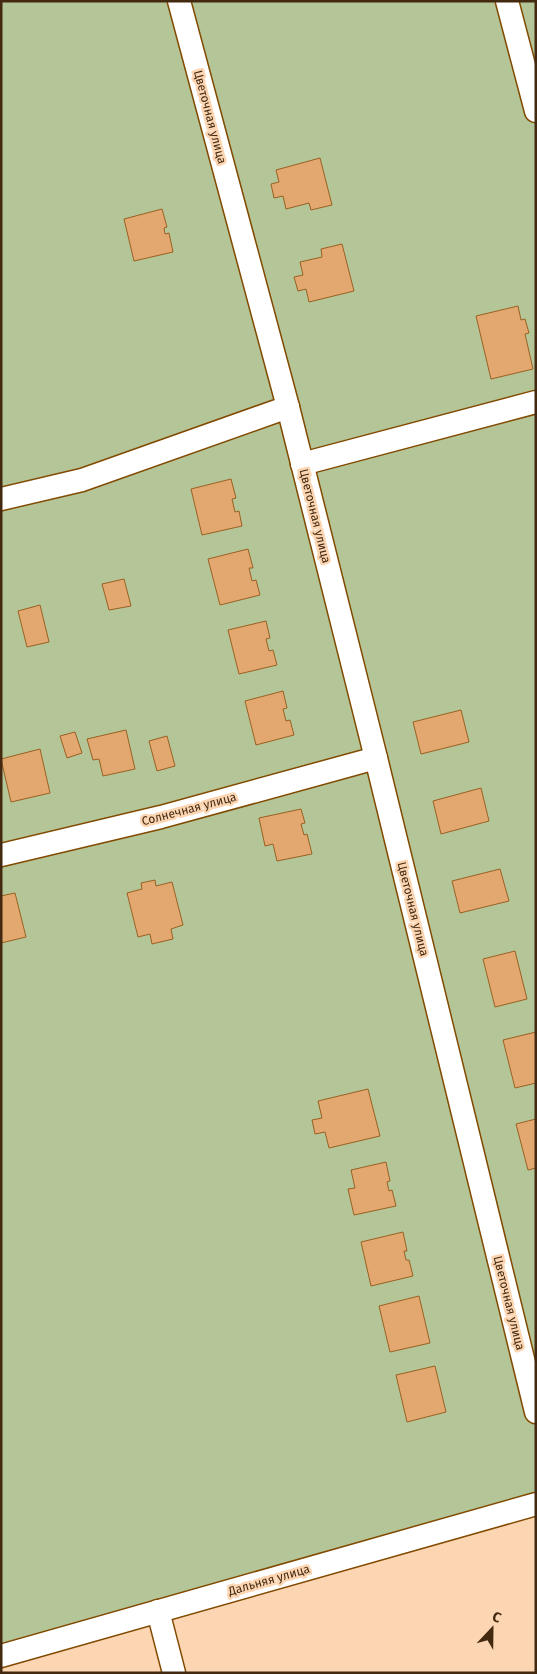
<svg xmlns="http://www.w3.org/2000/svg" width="537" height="1674" font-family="'Fira Sans',sans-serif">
  <rect width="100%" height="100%" fill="#fcd5b2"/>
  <!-- green -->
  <polygon fill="#b4c597" points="1,1 536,1 536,1502 1,1656"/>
  <!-- building -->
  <g fill="#e3a870" stroke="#9a6022">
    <polygon points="320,158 332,205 311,210 309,203 286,209 283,196 274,198 271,184 279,182 276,170"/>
    <polygon points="162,209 167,227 164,228 165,234 169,233 173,252 134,261 124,219"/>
    <polygon points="342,244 354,291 309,302 306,289 298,291 294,277 303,275 300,262 322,257 321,249"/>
    <polygon points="518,306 521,320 525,319 529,333 525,334 533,369 491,379 476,316"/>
    <polygon points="231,479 236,498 232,499 235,512 239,511 242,526 202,535 191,489"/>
    <polygon points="248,549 253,568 249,568 252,581 256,580 260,595 220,605 208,559"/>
    <polygon points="124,579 131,606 109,610 102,584"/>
    <polygon points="40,605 49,642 27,647 18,611"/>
    <polygon points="266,621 270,638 266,639 269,651 273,650 277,665 239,674 228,630"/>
    <polygon points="283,691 287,708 283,709 286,721 290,720 294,735 256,745 245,701"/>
    <polygon points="461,710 469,742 421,754 413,722"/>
    <polygon points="126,730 135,769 103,776 99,759 93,760 87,739"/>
    <polygon points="75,732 82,753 67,758 60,736"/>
    <polygon points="167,736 175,766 157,771 149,741"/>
    <polygon points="40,749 50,793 11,802 1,759"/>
    <polygon points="481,788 489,821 441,834 433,801"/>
    <polygon points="301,809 305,823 301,824 304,835 307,834 312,854 277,861 273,844 265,846 259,818"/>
    <polygon points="500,869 509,901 460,913 452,881"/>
    <polygon points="155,880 156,886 172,882 183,925 171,929 173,939 152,944 150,934 138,937 127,893 142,889 141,883"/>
    <polygon points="15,893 26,937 1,943 1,896"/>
    <polygon points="515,951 527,999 495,1007 483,959"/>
    <polygon points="536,1032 536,1083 515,1088 503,1040"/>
    <polygon points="368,1089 380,1136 329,1148 325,1132 315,1134 312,1120 322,1118 318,1101"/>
    <polygon points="536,1119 536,1168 528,1170 516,1124"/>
    <polygon points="386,1162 390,1181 387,1182 389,1191 392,1190 396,1206 354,1215 348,1189 355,1188 351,1170"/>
    <polygon points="403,1232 407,1251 404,1251 406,1260 409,1260 413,1276 371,1286 361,1242"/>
    <polygon points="419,1296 430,1343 390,1352 379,1306"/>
    <polygon points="435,1366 446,1412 407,1422 396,1375"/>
  </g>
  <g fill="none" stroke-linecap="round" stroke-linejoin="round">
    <!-- minor casing -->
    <g stroke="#824a00" stroke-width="25">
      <g id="minor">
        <polyline points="179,1 288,407 376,758 536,1412"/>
        <polyline points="507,1 536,111"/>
        <polyline points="302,464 536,402"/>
        <polyline points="1,499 82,480 288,407"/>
        <polyline points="1,855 161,817 376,758"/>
        <polyline points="158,1611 174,1673"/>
        <polyline points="1,1656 536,1504"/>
      </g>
    </g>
    <!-- minor -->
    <use href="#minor" stroke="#fff" stroke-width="22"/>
  </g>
  <g text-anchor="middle" stroke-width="5" stroke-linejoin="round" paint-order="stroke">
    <!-- street labels -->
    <g font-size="12" fill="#422910" stroke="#fcd5b2">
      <text transform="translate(210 117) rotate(75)" y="4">Цветочная улица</text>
      <text transform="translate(315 516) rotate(76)" y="4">Цветочная улица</text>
      <text transform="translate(189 809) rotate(-15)" y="4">Солнечная улица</text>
      <text transform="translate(413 909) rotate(76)" y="4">Цветочная улица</text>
      <text transform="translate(509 1303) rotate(76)" y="4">Цветочная улица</text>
      <text transform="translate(269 1580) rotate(-16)" y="4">Дальняя улица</text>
    </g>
  </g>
  <!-- border -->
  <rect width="537" height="1674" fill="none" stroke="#422910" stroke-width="5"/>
  <!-- north arrow -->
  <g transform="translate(492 1629) rotate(22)" stroke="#fcd5b2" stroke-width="4" paint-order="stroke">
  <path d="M0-4L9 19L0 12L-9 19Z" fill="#422910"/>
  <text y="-8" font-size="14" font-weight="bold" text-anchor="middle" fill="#422910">С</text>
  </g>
</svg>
